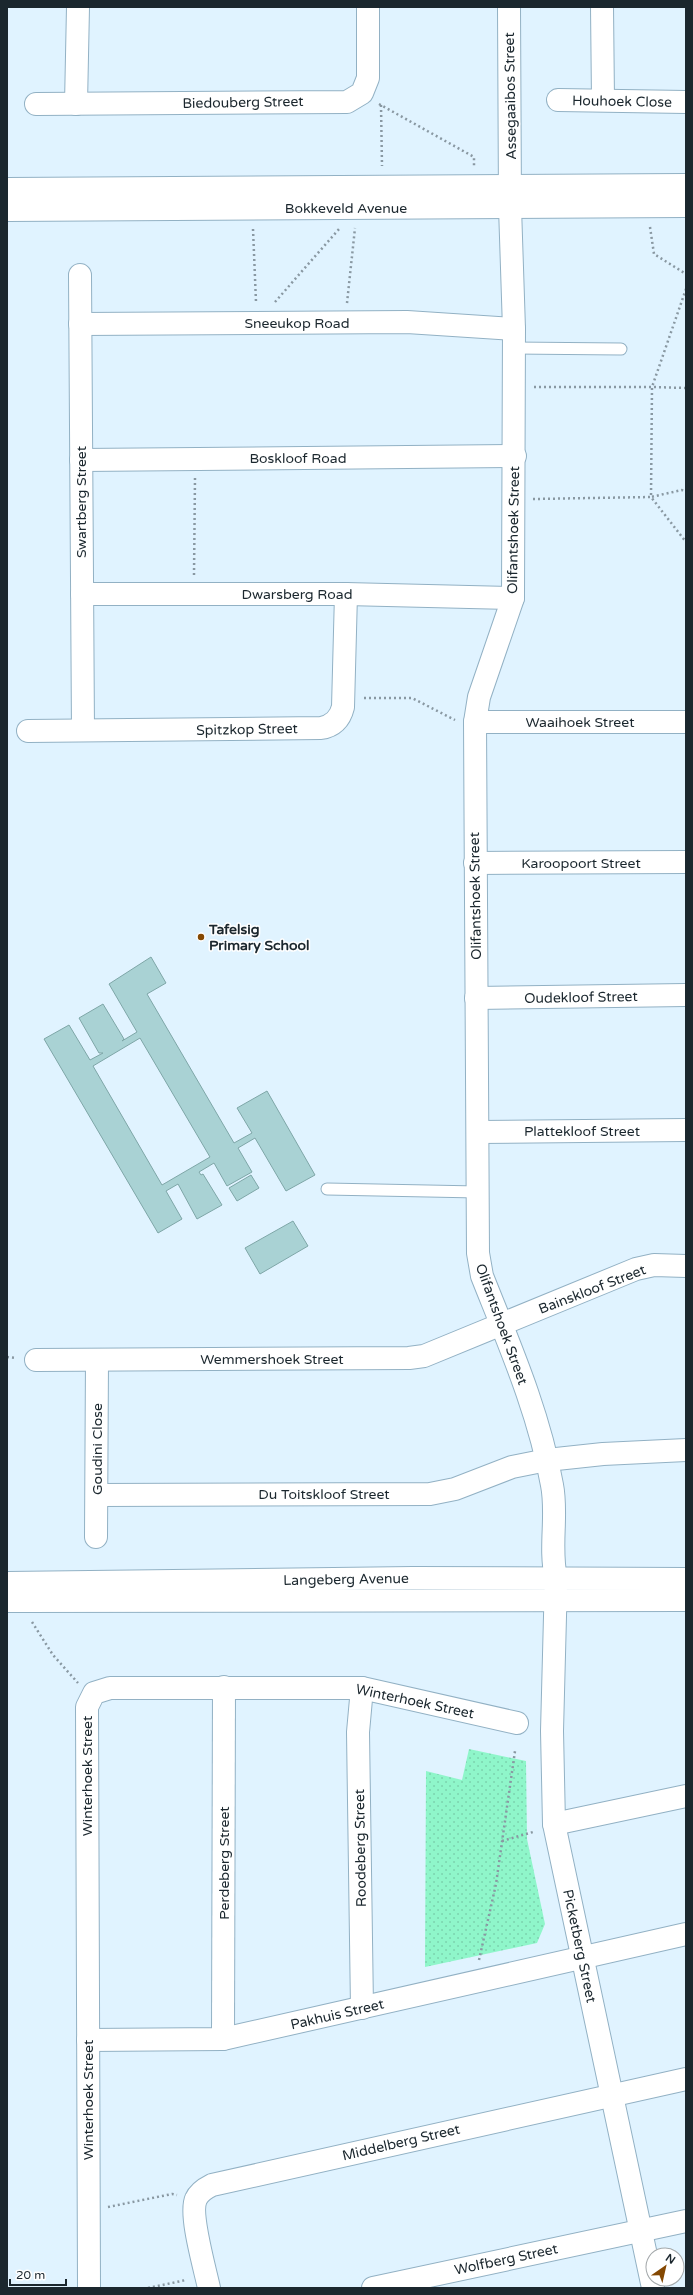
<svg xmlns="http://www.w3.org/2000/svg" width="693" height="2295" font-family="'Varela Round',sans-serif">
  <defs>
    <pattern id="park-dots" width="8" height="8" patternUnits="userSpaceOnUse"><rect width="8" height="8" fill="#8ff6ca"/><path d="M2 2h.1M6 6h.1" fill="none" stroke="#7bd3ae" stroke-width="1.8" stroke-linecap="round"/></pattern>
  </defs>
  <rect width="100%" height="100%" fill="#e0f3ff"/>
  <!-- park -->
  <polygon fill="url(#park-dots)" points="469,1749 526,1761 527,1839 545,1924 537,1943 425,1967 426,1771 462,1780"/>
  <!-- building -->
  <g fill="#a9d2d4" stroke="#7ea6a7" fill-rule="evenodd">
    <path d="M151,957L166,983L147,994L234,1143L252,1133L237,1108L267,1091L315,1175L286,1191L255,1138L238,1148L252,1172L227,1186L214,1163L199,1172L201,1175L203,1174L222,1205L197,1219L178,1184L166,1191L182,1219L158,1233L44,1039L69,1025L90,1060L103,1053H99L79,1018L103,1004L124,1039L122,1041L137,1032L109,984ZM140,1038L210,1157L162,1185L93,1066Z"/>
    <polygon points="251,1175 259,1188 237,1201 229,1188"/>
    <polygon points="293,1221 308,1246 260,1274 245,1248"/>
  </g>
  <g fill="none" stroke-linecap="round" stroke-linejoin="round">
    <!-- service casing -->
    <g stroke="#92b1c4" stroke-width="13">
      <g id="service">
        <polyline points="513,348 621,349"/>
        <polyline points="327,1189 478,1192"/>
      </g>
    </g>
    <!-- minor casing -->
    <g stroke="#92b1c4" stroke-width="24">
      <g id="minor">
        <path d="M509,7L510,207L514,329L513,598L479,697L475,722L478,1253L482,1276C509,1344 539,1412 552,1485C558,1515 549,1547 556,1578L552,1731L554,1824L653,2288"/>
        <polyline points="602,7 603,100"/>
        <polyline points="558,100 686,102"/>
        <polyline points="36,104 347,102 362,93 368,78 368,7"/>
        <polyline points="76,104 78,7"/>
        <polyline points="80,275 83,730"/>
        <polyline points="80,324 407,322 514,329"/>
        <polyline points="81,460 515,456"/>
        <polyline points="82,594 346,594 513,598"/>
        <polyline points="475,722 686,722"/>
        <path d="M28,731L321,728C333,726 340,719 343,707L346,594"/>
        <polyline points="475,863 686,862"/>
        <polyline points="476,998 686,995"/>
        <polyline points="478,1132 686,1130"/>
        <polyline points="36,1360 409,1358 424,1356 636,1269 654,1265 686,1266"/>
        <polyline points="97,1495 430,1494 455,1489 512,1467 547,1460 603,1454 686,1450"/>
        <polyline points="96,1537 97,1360"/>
        <polyline points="554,1824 686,1796"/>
        <polyline points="362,2008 358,1732 362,1688"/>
        <polyline points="223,2039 224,1687"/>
        <polyline points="88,2040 223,2039 686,1934"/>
        <polyline points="89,2288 87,1707 94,1693 110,1688 362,1688 517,1723"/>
        <path d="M209,2288C205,2269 189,2214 196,2199C199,2192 206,2188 212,2185L686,2079"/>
        <polyline points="373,2288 686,2221"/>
      </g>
    </g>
    <!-- tertiary casing -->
    <g stroke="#92b1c4" stroke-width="24">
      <g id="tertiary">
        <polyline points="7,189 686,185"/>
        <polyline points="7,210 686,206"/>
        <polyline points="7,1583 413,1578 686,1579"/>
        <polyline points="7,1601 686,1600"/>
      </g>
    </g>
    <!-- path -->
    <g stroke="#8998a2" stroke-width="2.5" stroke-dasharray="2 3" stroke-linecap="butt">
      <polyline points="379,104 474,157 474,167"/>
      <polyline points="381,105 382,166"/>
      <polyline points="650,227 654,254 686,274"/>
      <polyline points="253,229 256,302"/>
      <polyline points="275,302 339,229"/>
      <polyline points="347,303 355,228"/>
      <polyline points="534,387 652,387 686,289"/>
      <polyline points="686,388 652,387 651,497 682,490 686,492"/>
      <polyline points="533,499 651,497 686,542"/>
      <polyline points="194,575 195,478"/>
      <polyline points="364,698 412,698 455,720"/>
      <polyline points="7,1357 16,1358"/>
      <polyline points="32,1622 53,1655 78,1683"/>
      <polyline points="502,1841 533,1832"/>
      <polyline points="479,1960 496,1884 515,1751"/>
      <polyline points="108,2207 172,2194 177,2195"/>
      <polyline points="148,2288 186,2280"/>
    </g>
    <!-- service -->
    <use href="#service" stroke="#fff" stroke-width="11"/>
    <!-- minor -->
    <use href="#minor" stroke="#fff" stroke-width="22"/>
    <!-- tertiary -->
    <use href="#tertiary" stroke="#fff" stroke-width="22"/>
  </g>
  <!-- markers -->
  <circle fill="#844802" stroke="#fff" stroke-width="1.5" cx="201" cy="937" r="4"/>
  <g text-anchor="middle" stroke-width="3" stroke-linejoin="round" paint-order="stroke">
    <!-- street labels -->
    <g font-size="14" fill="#1b272e" stroke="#fff">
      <text transform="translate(510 96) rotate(-91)" y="5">Assegaaibos Street</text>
      <text transform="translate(622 101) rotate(1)" y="5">Houhoek Close</text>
      <text transform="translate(243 102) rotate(-1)" y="5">Biedouberg Street</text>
      <text x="346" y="213">Bokkeveld Avenue</text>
      <text x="297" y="328">Sneeukop Road</text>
      <text x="298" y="463">Boskloof Road</text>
      <text transform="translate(81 502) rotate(-90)" y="5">Swartberg Street</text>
      <text transform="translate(513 530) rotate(-89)" y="5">Olifantshoek Street</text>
      <text x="297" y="599">Dwarsberg Road</text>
      <text x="580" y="727">Waaihoek Street</text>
      <text transform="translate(247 729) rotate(-1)" y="5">Spitzkop Street</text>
      <text x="581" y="868">Karoopoort Street</text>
      <text transform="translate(475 896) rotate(-91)" y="5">Olifantshoek Street</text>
      <text transform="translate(581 997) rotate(-1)" y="5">Oudekloof Street</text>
      <text x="582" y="1136">Plattekloof Street</text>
      <text transform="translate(592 1289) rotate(-21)" y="5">Bainskloof Street</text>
      <text transform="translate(502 1324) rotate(70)" y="5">Olifantshoek Street</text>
      <text x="272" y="1364">Wemmershoek Street</text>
      <text transform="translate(97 1449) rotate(-90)" y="5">Goudini Close</text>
      <text x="324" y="1499">Du Toitskloof Street</text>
      <text transform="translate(346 1579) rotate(-1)" y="5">Langeberg Avenue</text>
      <text transform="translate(415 1701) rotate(12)" y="5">Winterhoek Street</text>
      <text transform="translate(87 1776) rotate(-90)" y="5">Winterhoek Street</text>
      <text transform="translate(360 1848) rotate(-91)" y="5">Roodeberg Street</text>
      <text transform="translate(224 1863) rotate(-90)" y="5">Perdeberg Street</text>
      <text transform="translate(580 1946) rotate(78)" y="5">Picketberg Street</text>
      <text transform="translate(337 2014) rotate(-13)" y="5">Pakhuis Street</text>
      <text transform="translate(88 2100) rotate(-90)" y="5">Winterhoek Street</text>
      <text transform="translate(401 2142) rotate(-13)" y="5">Middelberg Street</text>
      <text transform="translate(506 2259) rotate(-12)" y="5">Wolfberg Street</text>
    </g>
    <!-- poi labels -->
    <g font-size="14" font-weight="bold" fill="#1b272e" stroke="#fff" text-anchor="start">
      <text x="209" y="934">Tafelsig<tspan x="209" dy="16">Primary School</tspan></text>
    </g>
  </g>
  <!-- border -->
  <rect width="693" height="2295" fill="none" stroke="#1b272e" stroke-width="16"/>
  <!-- north arrow -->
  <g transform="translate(665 2267) rotate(34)"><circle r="19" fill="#ffffff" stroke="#a4a9ab"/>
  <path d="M0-3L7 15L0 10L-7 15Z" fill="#844802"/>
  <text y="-6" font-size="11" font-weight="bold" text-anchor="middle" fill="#1b272e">N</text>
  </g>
  <!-- scale -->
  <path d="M10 2279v6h56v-6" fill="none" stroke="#1b272e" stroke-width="2"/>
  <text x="16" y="2279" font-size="12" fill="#1b272e" stroke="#ffffff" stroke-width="3" paint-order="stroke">20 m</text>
</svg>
